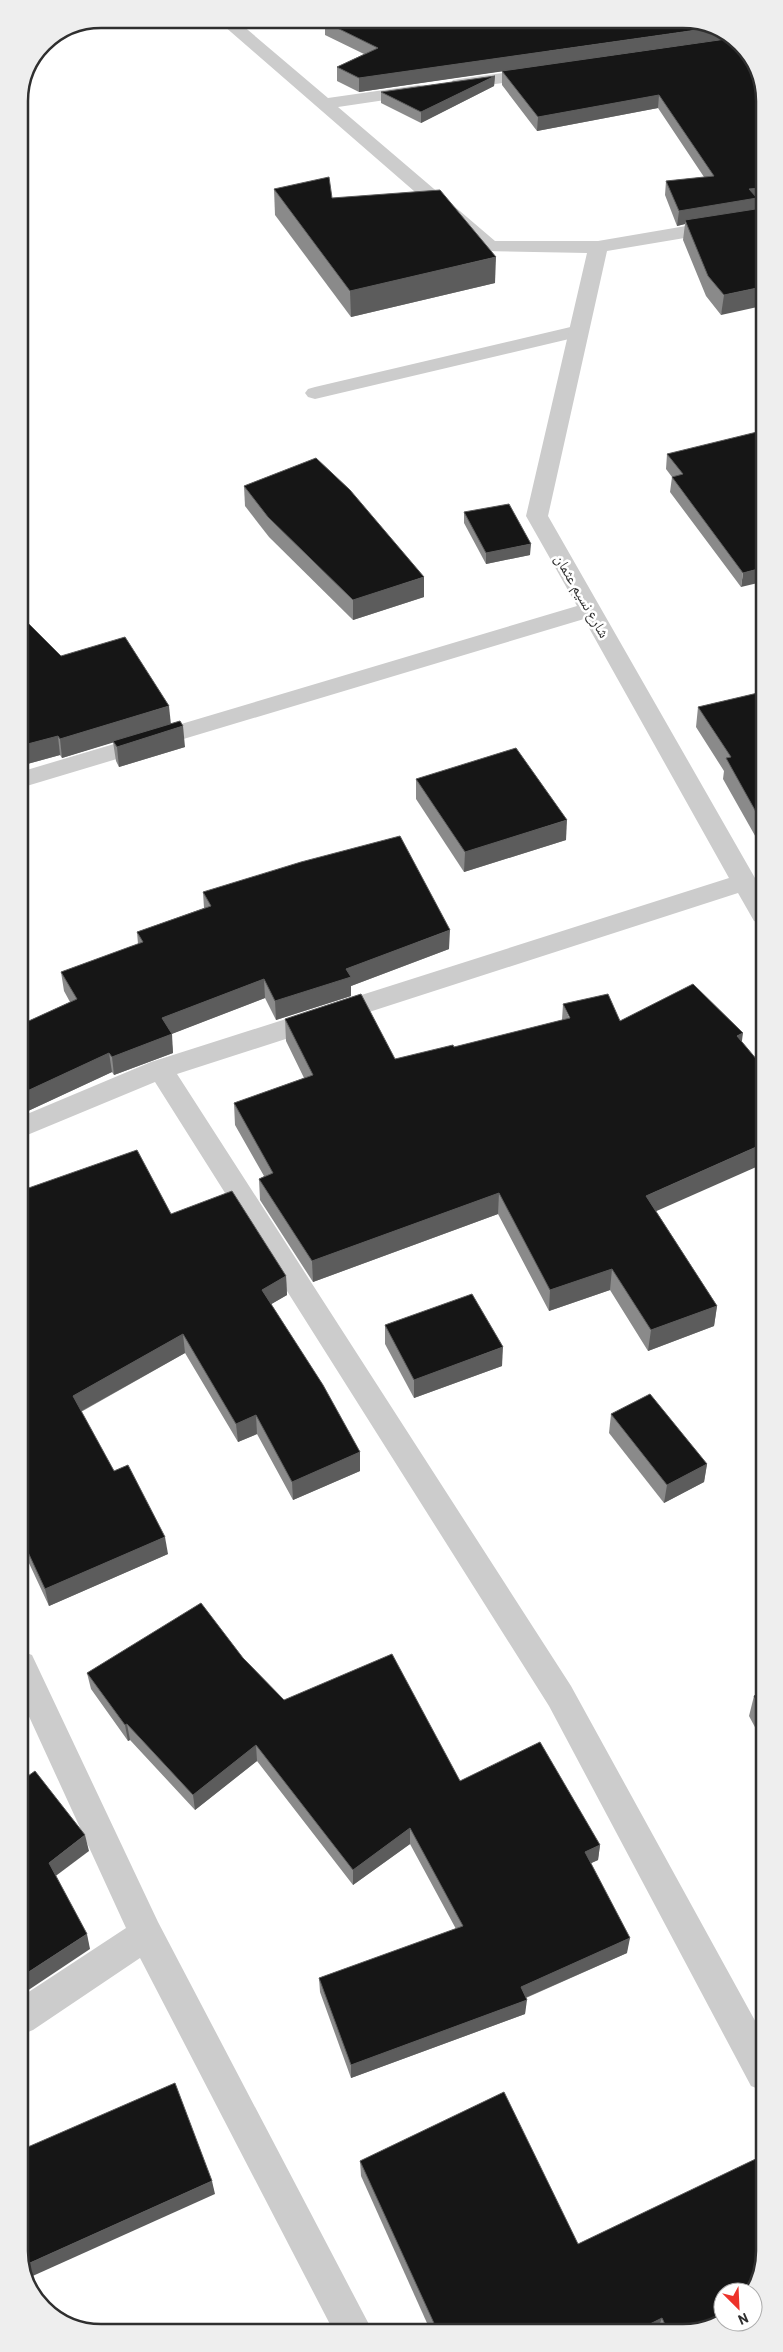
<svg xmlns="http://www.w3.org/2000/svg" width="783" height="2352" font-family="Barlow,'Noto Naskh Arabic',sans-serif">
  <rect width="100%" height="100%" fill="#fff"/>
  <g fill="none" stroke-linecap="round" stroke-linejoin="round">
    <!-- service -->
    <polygon fill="#ccc" fill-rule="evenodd" points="579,325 586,327 589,331 586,335 315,399 308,397 305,393 308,389 315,387"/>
    <!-- minor -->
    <g fill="#ccc" fill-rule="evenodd">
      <polygon points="216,19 235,19 328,98 419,85 425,86 428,90 425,94 419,95 338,107 495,241 598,241 762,213 762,225 607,251 548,516 763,892 763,924 754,921 738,893 177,1074 571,1686 764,2037 764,2091 751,2086 549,1706 155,1082 20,1138 20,1117 151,1062 729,878 584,619 20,788 20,772 577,606 526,516 587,253 483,251"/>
      <polygon points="540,68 546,69 549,73 546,77 459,89 453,88 450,84 453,80 459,79"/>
      <polygon points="21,1651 32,1655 158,1922 373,2332 334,2332 140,1958 33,2030 21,2035 21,1997 126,1928 21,1699"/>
    </g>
  </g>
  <!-- wall -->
  <g fill="#8a8a8a">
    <polygon points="325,22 762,79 762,201 756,202 756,209 721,315 706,296 683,240 685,224 677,226 665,195 666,181 704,177 658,108 537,131 502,85 502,71 359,92 337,81 337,67 364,54 325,35"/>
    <polygon points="495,76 494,86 421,123 381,103 381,92"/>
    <polygon points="274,189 332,198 495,283 351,317 275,215"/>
    <polygon points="762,436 741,587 670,492 672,477 666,469 667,454"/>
    <polygon points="244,486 424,597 353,620 269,537 245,506"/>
    <polygon points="464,512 530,555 486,564 464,523"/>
    <polygon points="20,615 61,656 171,724 185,747 119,767 116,761 113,742 62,758 60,755 20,766"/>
    <polygon points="762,692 762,840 758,841 723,779 724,771 696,727 698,707"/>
    <polygon points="416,779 566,840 464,872 416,799"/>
    <polygon points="203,892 449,949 351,986 351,996 276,1020 265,998 171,1034 173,1053 114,1075 112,1072 28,1111 24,1105 20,1107 20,1025 70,1002 64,991 61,972 138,944 137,932 204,908"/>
    <polygon points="563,1004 656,1211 717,1306 714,1326 648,1351 610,1290 549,1311 498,1214 313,1282 260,1200 259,1179 264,1176 235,1125 234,1103 304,1078 286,1041 285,1019 395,1059 454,1047 562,1020"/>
    <polygon points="20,1191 171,1214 286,1276 287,1295 271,1304 360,1452 360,1471 293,1500 257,1434 238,1442 185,1353 81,1412 114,1471 168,1554 49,1606 21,1546"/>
    <polygon points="385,1325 502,1366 414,1398 385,1344"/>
    <polygon points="763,1325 763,1358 755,1345 759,1326"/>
    <polygon points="611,1414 707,1464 704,1482 664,1503 609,1433"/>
    <polygon points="243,1658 284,1700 600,1845 598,1860 591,1863 627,1953 526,1998 525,2014 351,2078 320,1992 319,1978 456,1929 410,1844 353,1885 257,1761 195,1810 130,1740 128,1741 91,1689 87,1673"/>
    <polygon points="764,1692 764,1744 749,1716 754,1696"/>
    <polygon points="360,2161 578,2244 704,2331 431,2332 361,2176"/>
  </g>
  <!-- shaded-wall -->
  <g fill="#5c5c5c">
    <polygon points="711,28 735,38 359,92 359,78"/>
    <polygon points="495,76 494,86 421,123 421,112"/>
    <polygon points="659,95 658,108 537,131 538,117"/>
    <polygon points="762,188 762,201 756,202 755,212 685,220 685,224 677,226 679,211 749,189"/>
    <polygon points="496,257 495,283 351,317 350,291"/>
    <polygon points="762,287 762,306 721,315 724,295"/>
    <polygon points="531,544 530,555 486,564 486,553"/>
    <polygon points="762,568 762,582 741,587 743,573"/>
    <polygon points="424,577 424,597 353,620 353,600"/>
    <polygon points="169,706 171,725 62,758 60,739"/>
    <polygon points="183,726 185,747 119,767 117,747"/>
    <polygon points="58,736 60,755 20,766 20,746"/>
    <polygon points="567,820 566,840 464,872 465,852"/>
    <polygon points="762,820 762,840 758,841 761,821"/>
    <polygon points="450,930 449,949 351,986 351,996 276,1020 275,1001 346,969"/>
    <polygon points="264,979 265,998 164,1037 162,1018"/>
    <polygon points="743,1033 740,1055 737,1036"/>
    <polygon points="172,1034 173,1053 114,1075 112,1057"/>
    <polygon points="109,1053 112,1072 28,1111 25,1092"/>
    <polygon points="20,1086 24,1105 20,1107"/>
    <polygon points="763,1144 763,1164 643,1217 646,1196"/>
    <polygon points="499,1193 498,1214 313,1282 312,1261"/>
    <polygon points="612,1269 610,1290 549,1311 550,1290"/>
    <polygon points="286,1276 287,1295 263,1309 262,1290"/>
    <polygon points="717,1306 714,1326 648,1351 651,1330"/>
    <polygon points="183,1334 185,1353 76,1414 73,1396"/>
    <polygon points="503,1347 502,1366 414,1398 414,1380"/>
    <polygon points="256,1415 257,1434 238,1442 236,1424"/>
    <polygon points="360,1452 360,1471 293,1500 292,1482"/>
    <polygon points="707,1464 704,1482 664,1503 667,1485"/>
    <polygon points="165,1537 168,1554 49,1606 45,1589"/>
    <polygon points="127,1724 130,1740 128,1741 125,1725"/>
    <polygon points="256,1745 257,1761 195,1810 193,1795"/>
    <polygon points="410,1828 410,1844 353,1885 353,1870"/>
    <polygon points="85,1835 89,1851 53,1878 49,1863"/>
    <polygon points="600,1845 598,1860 583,1867 585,1852"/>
    <polygon points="87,1934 90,1949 21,1995 21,1977"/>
    <polygon points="630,1938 627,1953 520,2000 521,1987"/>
    <polygon points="527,2000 525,2014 351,2078 351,2065"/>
    <polygon points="212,2181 215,2194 26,2279 21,2273 21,2267"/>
    <polygon points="662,2318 657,2331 636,2331"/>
  </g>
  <!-- building -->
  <g fill="#161616" stroke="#5c5c5c">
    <polygon points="331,19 688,19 711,28 359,78 337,67 378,48 325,22"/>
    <polygon points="733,38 736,39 762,79 762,188 749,189 757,198 679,211 666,181 714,176 659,95 538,117 502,71"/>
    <polygon points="495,76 421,112 381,92"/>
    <polygon points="329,177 332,198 440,190 496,257 350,291 274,189"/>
    <polygon points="762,208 762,287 724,295 708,276 685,220"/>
    <polygon points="757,432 762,436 762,568 743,573 672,477 683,474 667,454"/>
    <polygon points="316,458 350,490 424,577 353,600 268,517 244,486"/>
    <polygon points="509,504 531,544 486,553 464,512"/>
    <polygon points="20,615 61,656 125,637 169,706 60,739 58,736 20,746 20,701 24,700 20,696"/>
    <polygon points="762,692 762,820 761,821 726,758 731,757 698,707"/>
    <polygon points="180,721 183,726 117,747 113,741"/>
    <polygon points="516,748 567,820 465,852 416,779"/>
    <polygon points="400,836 450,930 346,969 351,977 275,1001 264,979 162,1018 172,1034 112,1057 109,1053 25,1092 20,1086 20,1025 77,999 61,972 143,942 137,932 211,906 203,892 301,862"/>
    <polygon points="693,984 743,1033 737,1036 763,1067 763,1144 646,1196 717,1306 651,1330 612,1269 550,1290 499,1193 312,1261 259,1179 273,1173 234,1103 313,1075 285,1019 361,994 395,1059 453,1045 454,1047 570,1018 563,1004 608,994 620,1021"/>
    <polygon points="137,1150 171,1214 232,1191 286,1276 262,1290 323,1385 360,1452 292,1482 256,1415 236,1424 183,1334 73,1396 114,1471 128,1465 165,1537 45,1589 21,1537 20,1191"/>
    <polygon points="472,1294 503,1347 414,1380 385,1325"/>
    <polygon points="763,1325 763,1333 759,1326"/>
    <polygon points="650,1394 707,1464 667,1485 611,1414"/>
    <polygon points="201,1603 243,1658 284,1700 392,1654 460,1781 540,1742 600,1845 585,1852 630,1938 521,1987 527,2000 351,2065 319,1978 463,1926 410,1828 353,1870 256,1745 193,1795 127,1724 125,1725 87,1673"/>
    <polygon points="764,1692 764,1714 754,1696"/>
    <polygon points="35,1771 85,1835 49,1863 87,1934 21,1977 21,1781"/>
    <polygon points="175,2083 212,2181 21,2267 21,2150"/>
    <polygon points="504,2092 578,2244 764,2155 764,2252 750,2292 723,2292 723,2318 704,2331 668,2331 662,2318 636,2331 438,2332 360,2161"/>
    <polygon points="190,2327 192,2333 177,2333"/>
  </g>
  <g text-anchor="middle" stroke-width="5" stroke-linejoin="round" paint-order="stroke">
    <!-- street labels -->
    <g font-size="15" fill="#2f2f2f" stroke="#fff">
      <text transform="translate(582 596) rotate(60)" y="5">شارع نسيم عثمان</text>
    </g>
  </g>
  <!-- crop -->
  <path d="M0 0H783V2352H0ZM101 28H683A73 73 0 0 1 756 101V2251A73 73 0 0 1 683 2324H101A73 73 0 0 1 28 2251V101A73 73 0 0 1 101 28Z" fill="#eee" fill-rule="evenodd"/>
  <path fill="none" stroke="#2f2f2f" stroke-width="2.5" d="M101 28H683A73 73 0 0 1 756 101V2251A73 73 0 0 1 683 2324H101A73 73 0 0 1 28 2251V101A73 73 0 0 1 101 28Z"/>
  <!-- north arrow -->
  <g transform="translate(738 2307) rotate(156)"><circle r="24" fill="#ffffff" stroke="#acacac"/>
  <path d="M0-4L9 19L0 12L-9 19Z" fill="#ed322a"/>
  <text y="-8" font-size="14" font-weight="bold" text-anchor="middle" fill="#2f2f2f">N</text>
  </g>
</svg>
